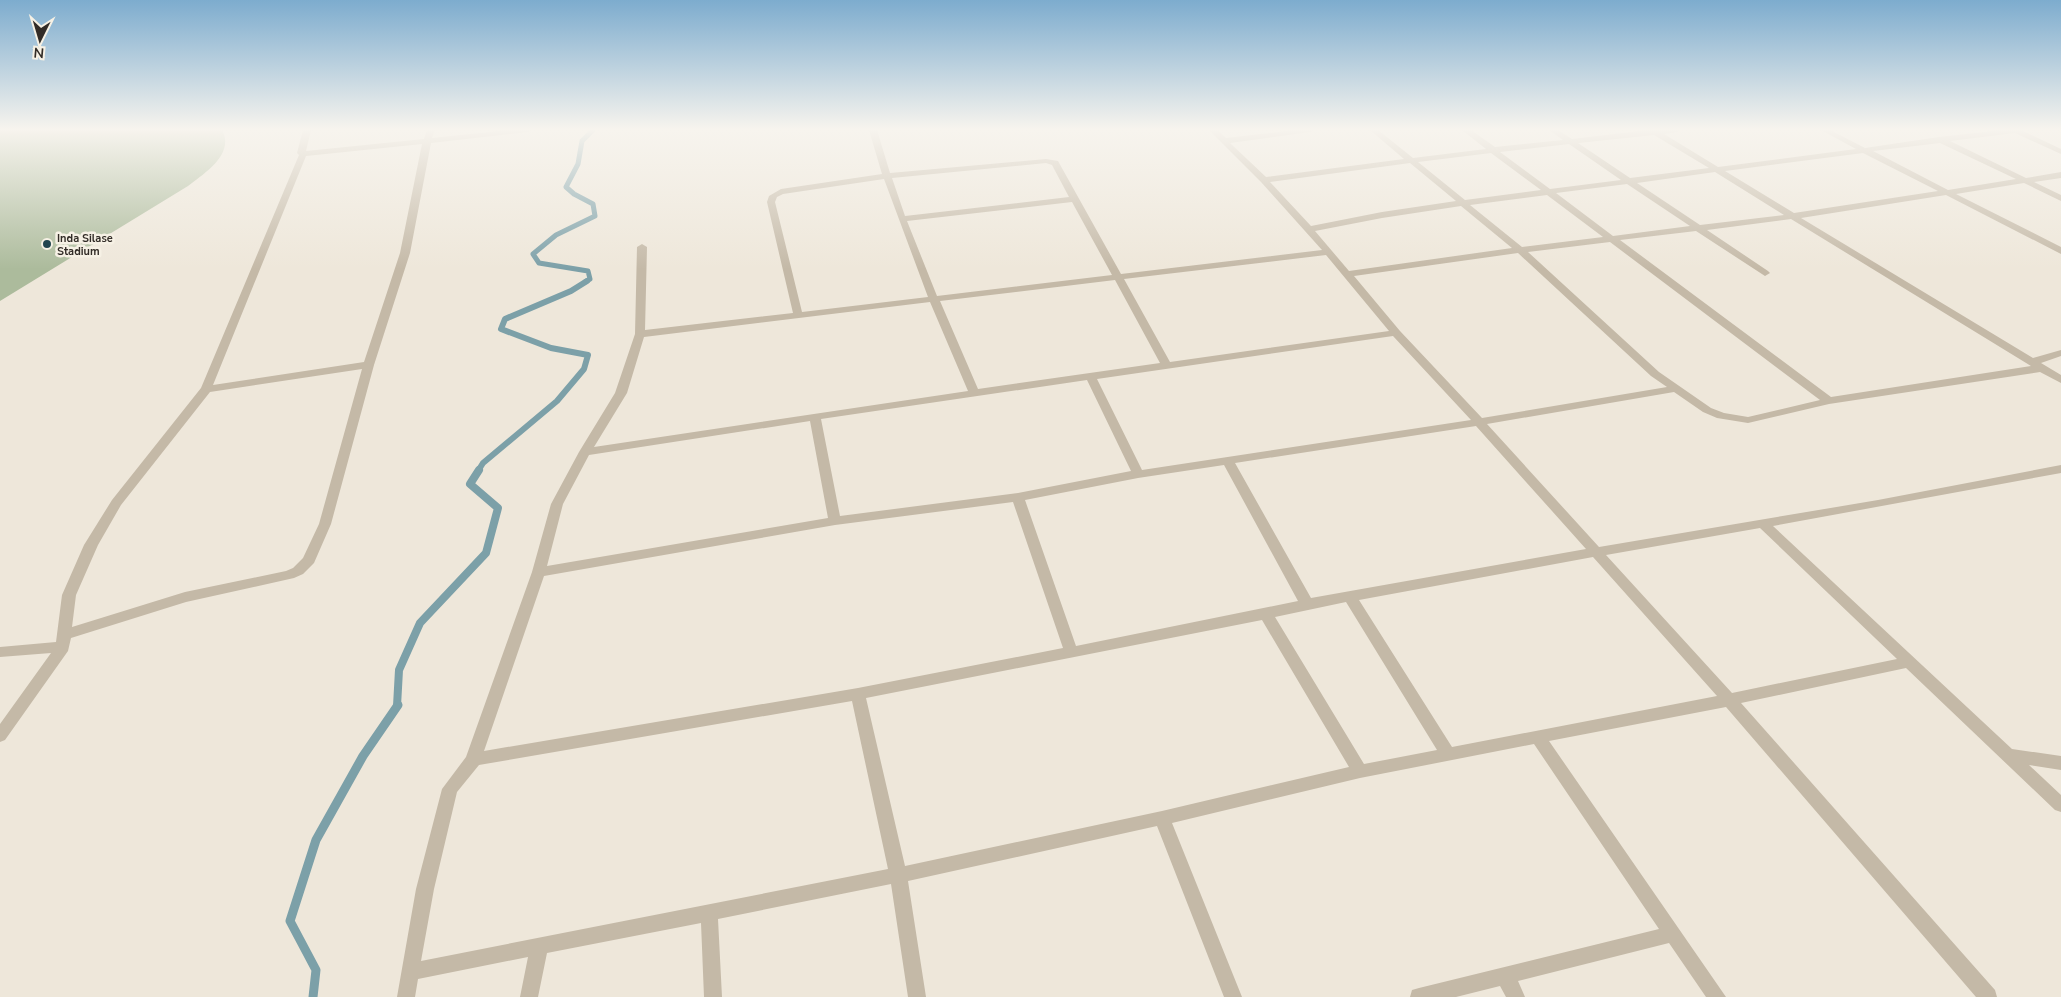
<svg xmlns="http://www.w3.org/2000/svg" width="2061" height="997" font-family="'Nunito Sans',sans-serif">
  <rect width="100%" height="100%" fill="#eee7da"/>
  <!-- green -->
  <path fill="#acbb9c" d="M0,130H222C235,154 205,173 188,186L0,301Z"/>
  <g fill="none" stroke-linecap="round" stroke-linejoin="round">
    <!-- stream-far3 -->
    <polyline stroke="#7ca0a8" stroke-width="5" points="585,282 590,279 588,271 539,263 533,254 556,235 595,216 593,204 574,194 566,187 578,164 582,141 593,130"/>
    <!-- stream-far2 -->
    <polyline stroke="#7ca0a8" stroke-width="6" points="478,471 483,463 557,401 584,369 588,355 551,348 501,329 505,319 571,291 587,281"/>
    <!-- stream-far1 -->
    <polyline stroke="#7ca0a8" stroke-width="8" points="397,706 399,670 420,623 486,553 498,508 470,484 479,470"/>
    <!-- stream -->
    <polyline stroke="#7ca0a8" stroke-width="9" points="313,997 316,970 290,921 316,840 363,756 398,705"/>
    <!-- minor -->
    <g fill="#c4b9a7" fill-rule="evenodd">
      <path d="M303,130H311L306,151L424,139L427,130H435L432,138L509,130H532L528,132L431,143L410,253L374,365L331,524L314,563L303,574L294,578L186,602L71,638L68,651L5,740L0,742V724L51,653L0,657V647L56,642L62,595L84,545L112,500L201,388L299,155L297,153ZM422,144L400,253L364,362L213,385L306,156ZM362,369L319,524L303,558L293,568L286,571L185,592L72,627L76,595L98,545L121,505L210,392Z"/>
      <path d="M869,130H877L890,173L1046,159L1058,161L1121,274L1322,250L1261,182L1209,130H1217L1226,138L1295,130H1314L1310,132L1230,143L1266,177L1404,159L1370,130H1378L1413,158L1486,149L1462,130H1471L1495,147L1563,140L1549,130H1558L1572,139L1648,130H1679L1678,132L1664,134L1718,167L1856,149L1821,130H1830L1865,148L1939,137L2002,130H2021L2061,149V154L2015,133L1950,141L2026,178L2061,172V178L2034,182L2061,195V201L2024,183L1956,194L2061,247V254L1946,195L1801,218L2033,358L2061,350V356L2041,363L2061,375V383L2040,372L1829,404L1748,423L1717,418L1703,412L1674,392L1487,424L1599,547L1878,500L2061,465V473L1773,526L2012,749L2061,756V770L2029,765L2061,795V812L2055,810L1906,668L1741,703L1995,990L1997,997H1976L1726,707L1549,741L1726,997H1706L1669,943L1518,981L1525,997H1506L1500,986L1456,997H1410L1412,990L1419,988L1659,929L1534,744L1360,778L1172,823L1242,997H1224L1157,826L908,881L926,997H908L891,884L718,919L722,997H704L701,923L547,953L538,997H520L528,957L418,979L415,997H397L416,889L442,789L466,757L532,572L551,504L579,452L615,393L635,334L637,247L642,244L647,247L645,330L793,313L767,202L769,196L781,189L882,174ZM1654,135L1709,168L1630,178L1578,143ZM1940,143L2016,179L1948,190L1873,151ZM1569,144L1621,180L1550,189L1500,152ZM1491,153L1541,190L1465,200L1418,162ZM1863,153L1938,191L1794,213L1725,171ZM1046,163L1052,165L1069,197L905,216L892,178ZM1410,163L1456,201L1382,212L1311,226L1270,182ZM1715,172L1784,215L1700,225L1637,183ZM884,179L928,297L802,312L775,202L777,197L783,194ZM1627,184L1690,226L1613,236L1556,193ZM1547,195L1603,237L1522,247L1470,205ZM1072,202L1112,275L937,296L907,221ZM1461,206L1512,248L1349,271L1315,231L1382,218ZM1791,219L2031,366L1831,397L1620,240L1696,231L1765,276L1770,273L1768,271L1707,230ZM1610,242L1820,400L1748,417L1724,413L1711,408L1659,372L1528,252ZM1518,253L1651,376L1667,387L1482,418L1400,331L1354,276ZM1326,255L1389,331L1170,362L1124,279ZM1115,280L1160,363L978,389L940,301ZM930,302L968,391L594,447L627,393L644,337ZM1393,336L1471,420L1142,470L1097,379ZM1087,380L1131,471L1018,493L840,516L821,419ZM810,421L828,518L547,566L563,504L589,455ZM1476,426L1586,549L1311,598L1235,463ZM1224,465L1298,601L1076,646L1025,500L1138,478ZM1013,502L1063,648L858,688L484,751L544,576L835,525ZM1760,528L1897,659L1732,693L1606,555ZM1593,557L1717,696L1452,747L1359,600ZM1346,602L1437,750L1364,764L1275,617ZM1262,620L1349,767L1162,811L905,866L866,698ZM852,701L888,869L421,961L434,889L457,792L479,765Z"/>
    </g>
  </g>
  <!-- sky -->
  <linearGradient id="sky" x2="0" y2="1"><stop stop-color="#7dacce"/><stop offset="0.48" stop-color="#f7f4ee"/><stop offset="1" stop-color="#f7f4ee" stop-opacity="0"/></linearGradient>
  <rect width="2061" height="269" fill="url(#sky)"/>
  <!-- markers -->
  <circle fill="#21454f" stroke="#f6f1e5" stroke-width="2" cx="47" cy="244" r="5"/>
  <g text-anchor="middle" stroke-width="5" stroke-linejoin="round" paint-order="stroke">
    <!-- far-poi labels -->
    <g font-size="11" font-weight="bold" fill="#322c27" stroke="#f6f1e5" text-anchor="start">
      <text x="57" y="242">Inda Silase<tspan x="57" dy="13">Stadium</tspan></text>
    </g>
  </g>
  <!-- north arrow -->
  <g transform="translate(40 40) rotate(185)" stroke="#f6f1e5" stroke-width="4" paint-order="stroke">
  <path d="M0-4L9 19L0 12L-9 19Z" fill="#322c27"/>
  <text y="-8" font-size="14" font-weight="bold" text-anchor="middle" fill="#322c27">N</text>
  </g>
</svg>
